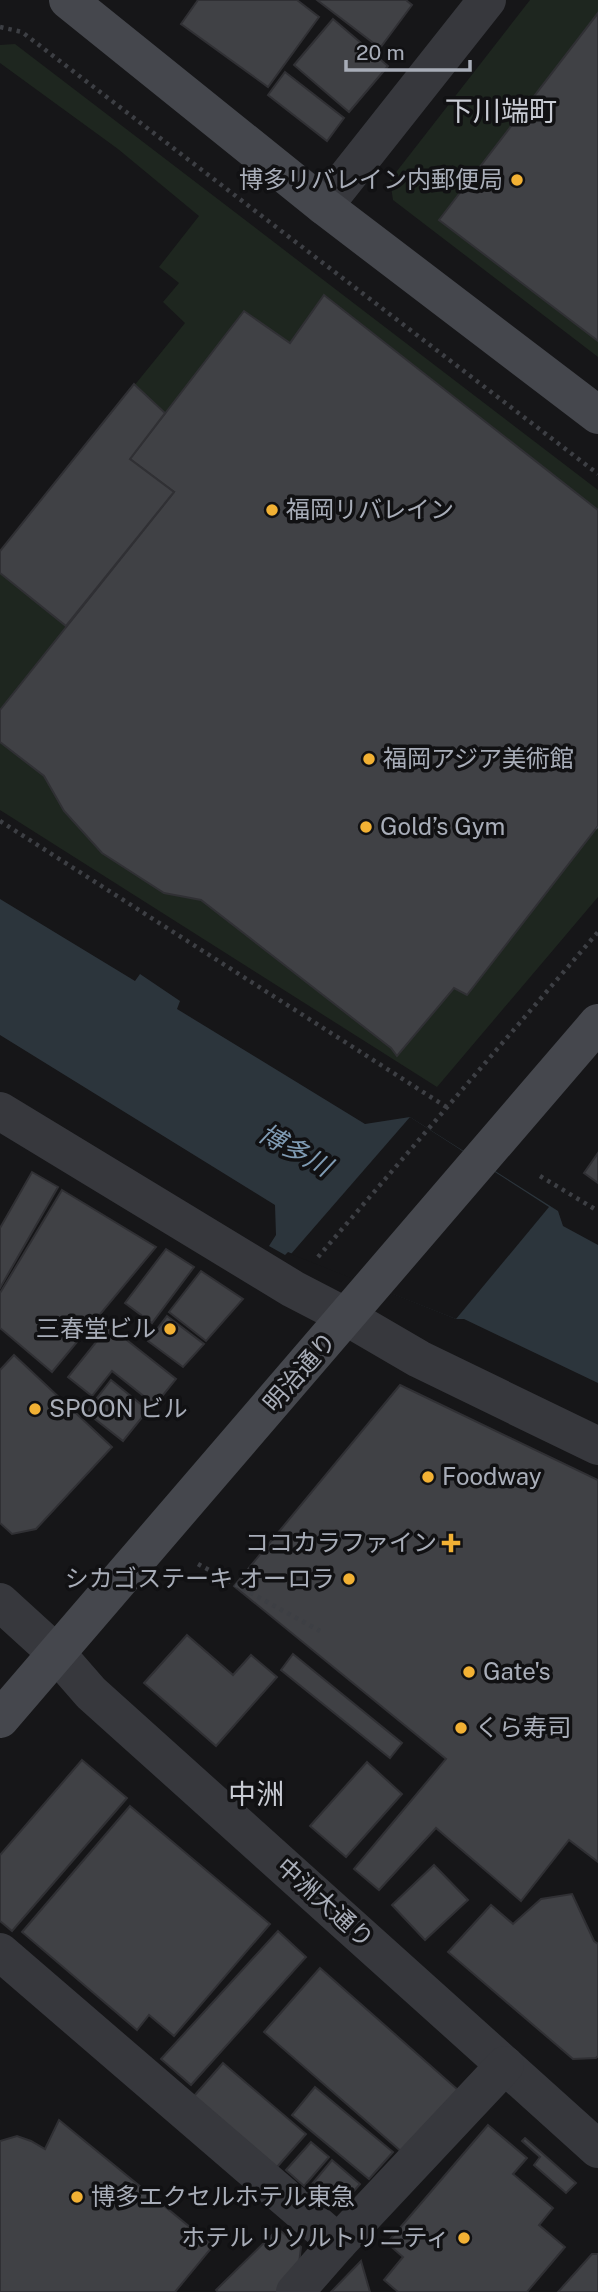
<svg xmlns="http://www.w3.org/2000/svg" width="598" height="2292" font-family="'Public Sans','Noto Sans JP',sans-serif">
  <rect width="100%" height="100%" fill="#161618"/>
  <!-- green -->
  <g fill="#1e261f">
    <polygon points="530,0 598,0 598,357 393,200 390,180"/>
    <polygon points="15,44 598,490 598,510 325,295 290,343 244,311 131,459 174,492 0,710 0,551 185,323 163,302 179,283 159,267 199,216 118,149 0,63 0,45"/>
    <polygon points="0,742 44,776 64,811 102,853 201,900 391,1048 397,1055 454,988 467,994 598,826 598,897 437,1087 0,810"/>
  </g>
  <!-- water -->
  <polygon fill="#2c353c" points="0,899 135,981 140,974 180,1001 177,1009 365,1124 410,1117 558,1211 563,1226 598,1245 598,1383 464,1319 456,1319 288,1252 285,1255 269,1246 276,1235 275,1205 0,1035"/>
  <!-- pier -->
  <polygon fill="#161618" points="410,1117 549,1207 456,1319 291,1254"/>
  <!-- building -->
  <g fill="#404145" stroke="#303034" stroke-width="2">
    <polygon points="198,0 297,0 319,17 268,87 181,24"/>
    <polygon points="317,0 406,0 412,5 380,48"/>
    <polygon points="598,13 598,341 439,220"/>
    <polygon points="333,19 388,66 349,112 294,65"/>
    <polygon points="285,72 344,118 327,141 268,95"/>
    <polygon points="324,295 598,510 598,826 467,995 454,988 397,1056 391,1048 201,900 164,893 102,853 64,811 44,776 0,742 0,710 174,492 130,459 244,311 290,343"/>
    <polygon points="134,384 165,413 130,459 174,492 66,626 0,573 0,551"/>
    <polygon points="598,1153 598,1183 584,1173"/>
    <polygon points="32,1172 58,1187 0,1288 0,1228"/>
    <polygon points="62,1190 156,1247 52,1372 0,1328 0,1293"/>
    <polygon points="166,1249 194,1267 152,1323 125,1303"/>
    <polygon points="201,1271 243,1299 206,1341 169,1312"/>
    <polygon points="167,1316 204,1344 183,1367 148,1341"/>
    <polygon points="109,1326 176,1379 155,1405 112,1371 92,1396 68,1377"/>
    <polygon points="14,1355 112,1447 36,1529 12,1534 0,1523 0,1370"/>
    <polygon points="111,1380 148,1410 123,1441 86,1412"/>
    <polygon points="400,1385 598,1480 598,1862 569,1840 521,1901 436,1828 379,1890 354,1869 446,1759 234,1586"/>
    <polygon points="187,1635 233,1675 251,1655 277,1677 216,1746 144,1683"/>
    <polygon points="293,1654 402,1743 390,1758 281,1670"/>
    <polygon points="82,1760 127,1798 12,1931 0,1921 0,1855"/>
    <polygon points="367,1762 402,1794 346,1857 310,1826"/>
    <polygon points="130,1806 270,1924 174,2036 149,2015 137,2030 22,1932"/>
    <polygon points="434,1865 468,1900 425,1940 392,1905"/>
    <polygon points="572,1894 594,1941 598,1944 598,2056 596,2058 573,2059 448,1952 491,1905 513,1924 541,1899"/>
    <polygon points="278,1931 306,1957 191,2085 161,2059"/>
    <polygon points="320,1968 458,2090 403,2153 264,2032"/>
    <polygon points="223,2063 306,2134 270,2175 187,2104"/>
    <polygon points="315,2087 393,2152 369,2179 292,2115"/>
    <polygon points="59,2120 213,2246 175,2292 0,2292 0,2141 17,2136 31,2141 45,2149"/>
    <polygon points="488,2125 527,2158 513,2174 553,2208 539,2225 565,2247 527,2292 398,2292 384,2280 403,2257 387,2243"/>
    <polygon points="525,2138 576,2183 566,2193 534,2165 540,2157 522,2141"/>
    <polygon points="311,2142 329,2157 304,2186 286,2170"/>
    <polygon points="332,2160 360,2184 340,2207 316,2206 303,2195"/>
    <polygon points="278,2229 301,2247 298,2272 281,2292 218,2292 216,2290"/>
    <polygon points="592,2254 598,2254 598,2292 558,2292"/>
    <polygon points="361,2261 370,2292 331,2292"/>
  </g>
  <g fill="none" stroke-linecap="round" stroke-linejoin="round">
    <!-- path -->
    <g stroke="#3d3f44" stroke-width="4.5" stroke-dasharray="3.5 5" stroke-linecap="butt">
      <polyline points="0,27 22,32 598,474"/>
      <polyline points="0,821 448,1108"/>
      <polyline points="597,827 598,828"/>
      <polyline points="540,1176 598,1211"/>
      <polyline points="318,1257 598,932"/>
      <polyline points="198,1564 320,1631"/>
    </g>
    <!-- street -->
    <g stroke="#37383d" stroke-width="38">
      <polyline points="324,206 487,0"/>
      <polyline points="0,1111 293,1289 347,1317 419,1359 598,1446"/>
      <polyline points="0,1602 57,1654 91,1693 598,2149"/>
      <polyline points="0,1952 338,2243"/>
      <polyline points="295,2292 338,2243 505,2065"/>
    </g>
    <!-- secondary -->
    <g stroke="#45474d" stroke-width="38">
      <polyline points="68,0 324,206 598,415"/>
      <polyline points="0,1719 598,1023"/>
    </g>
  </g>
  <!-- markers -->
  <g fill="#f2b134" stroke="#111113" stroke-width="2.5">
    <circle cx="517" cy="180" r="7"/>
    <circle cx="272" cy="510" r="7"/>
    <circle cx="369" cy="759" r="7"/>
    <circle cx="366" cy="827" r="7"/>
    <circle cx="170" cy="1329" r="7"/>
    <circle cx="35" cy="1409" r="7"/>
    <circle cx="428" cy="1477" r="7"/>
    <path d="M447.5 1532.5h7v7h7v7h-7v7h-7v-7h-7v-7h7z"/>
    <circle cx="349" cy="1579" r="7"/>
    <circle cx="469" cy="1672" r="7"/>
    <circle cx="461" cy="1728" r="7"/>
    <circle cx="77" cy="2197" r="7"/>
    <circle cx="464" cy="2238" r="7"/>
  </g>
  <g text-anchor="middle" stroke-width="7" stroke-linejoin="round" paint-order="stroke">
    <!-- poi labels -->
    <g font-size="24" fill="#a8adb8" stroke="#111113" text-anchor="start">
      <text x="503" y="188" text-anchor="end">博多リバレイン内郵便局</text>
      <text x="286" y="518">福岡リバレイン</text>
      <text x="383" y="767">福岡アジア美術館</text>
      <text x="380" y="835">Gold’s Gym</text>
      <text x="156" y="1337" text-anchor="end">三春堂ビル</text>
      <text x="49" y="1417">SPOON ビル</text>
      <text x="442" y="1485">Foodway</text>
      <text x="437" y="1551" text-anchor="end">ココカラファイン</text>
      <text x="335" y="1587" text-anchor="end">シカゴステーキ オーロラ</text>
      <text x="483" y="1680">Gate's</text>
      <text x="475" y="1736">くら寿司</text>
      <text x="91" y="2205">博多エクセルホテル東急</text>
      <text x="450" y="2246" text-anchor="end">ホテル リソルトリニティ</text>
    </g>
    <!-- street labels -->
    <g font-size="24" fill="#a8adb8" stroke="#111113">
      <text transform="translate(300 1372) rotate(-49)" y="8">明治通り</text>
      <text transform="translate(325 1903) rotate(42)" y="8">中洲大通り</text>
    </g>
    <!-- water labels -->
    <g font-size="26" font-style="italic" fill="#7f9bb3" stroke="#111113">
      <text transform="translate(295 1150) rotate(29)" y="9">博多川</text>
    </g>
    <!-- quarter labels -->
    <g font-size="28" fill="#c9ccd4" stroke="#111113">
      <text x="501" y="121">下川端町</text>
      <text x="256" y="1804">中洲</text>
    </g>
  </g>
  <!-- scale -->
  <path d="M346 60v10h124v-10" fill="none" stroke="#a8adb8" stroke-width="3.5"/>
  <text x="356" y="60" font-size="21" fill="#a8adb8" stroke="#111113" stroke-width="5" paint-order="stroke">20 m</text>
</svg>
